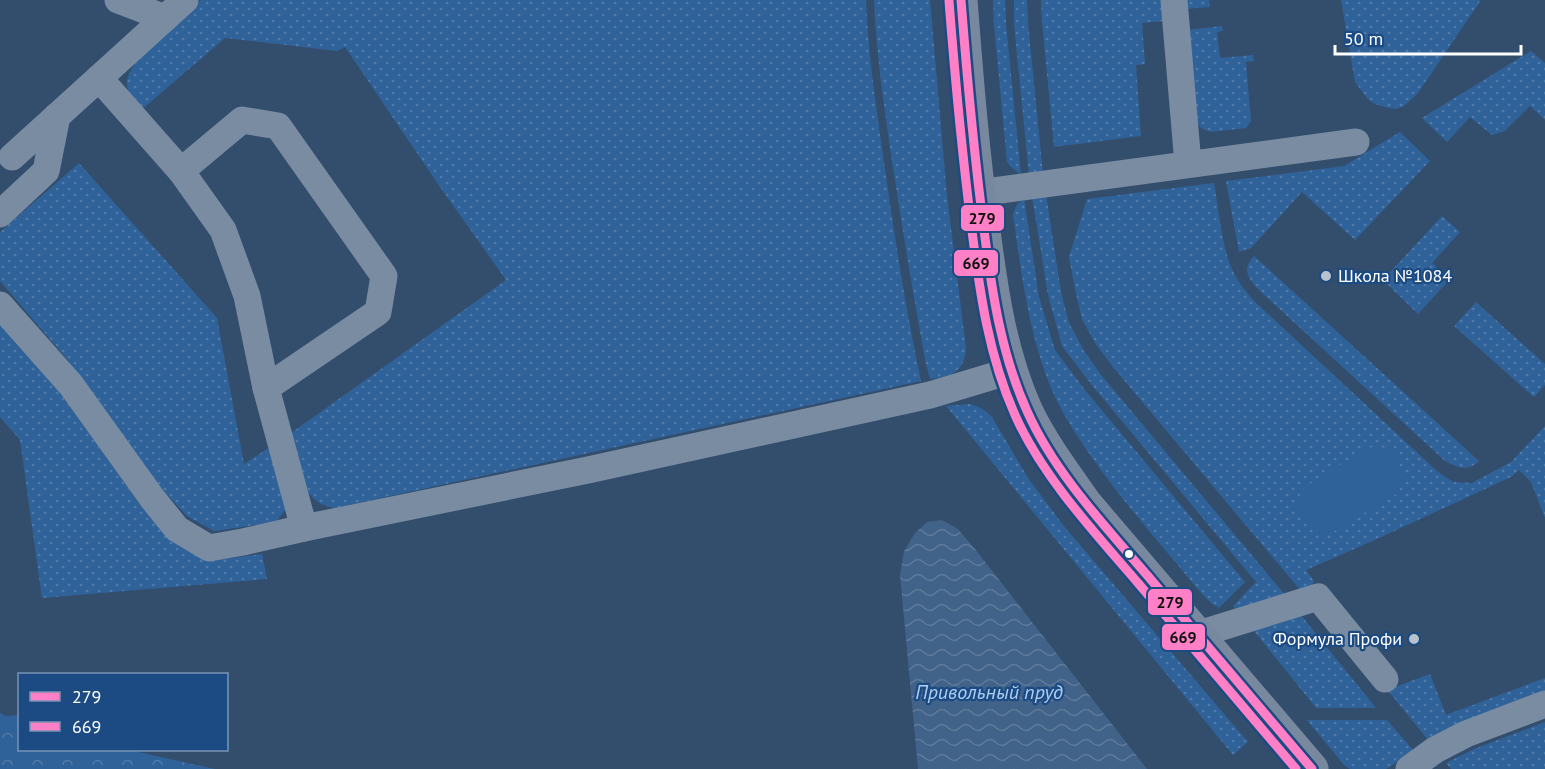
<svg xmlns="http://www.w3.org/2000/svg" width="1545" height="769" font-family="'PT Sans',sans-serif">
  <defs>
    <pattern id="grass-dots" width="8" height="8" patternUnits="userSpaceOnUse" patternTransform="scale(1.5)"><rect width="8" height="8" fill="#30629a"/><path d="M2 2h.1M6 6h.1" fill="none" stroke="#4f7aa9" stroke-width="1.8" stroke-linecap="round"/></pattern>
    <pattern id="forest-crowns" width="20" height="18" patternUnits="userSpaceOnUse" patternTransform="scale(1.5)"><rect width="20" height="18" fill="#30629a"/><path d="M2 6a3 3 0 1 1 6 0M12 15a3 3 0 1 1 6 0" fill="none" stroke="#4f7aa9"/></pattern>
    <pattern id="water-waves" width="16" height="10" patternUnits="userSpaceOnUse" patternTransform="scale(1.5)"><rect width="16" height="10" fill="#416289"/><path d="M0 5q4-4 8 0t8 0" fill="none" stroke="#5e7a9b"/></pattern>
  </defs>
  <rect width="100%" height="100%" fill="#334d6c"/>
  <!-- grass -->
  <g fill="url(#grass-dots)">
    <path d="M201,0H866C868,56 877,113 885,169C895,240 906,311 921,381L335,508C322,506 316,502 308,492L291,433L506,280L440,187L345,47L337,51L225,38L141,110C136,103 128,94 127,85C125,61 183,16 201,0Z"/>
    <path d="M874,0H930L947,196L966,348C964,373 952,376 930,379L926,364C913,295 902,225 891,155C884,104 876,52 874,0Z"/>
    <polygon points="993,0 1005,0 1006,24 1021,175 1010,166 1007,162 994,25"/>
    <polygon points="1014,0 1027,0 1028,23 1043,174 1029,175 1014,24"/>
    <polygon points="1041,0 1163,0 1165,21 1142,23 1145,64 1136,65 1141,136 1054,147 1042,22"/>
    <polygon points="1184,0 1209,0 1210,7 1185,9"/>
    <polygon points="1341,0 1481,0 1418,93 1404,106 1396,109 1384,107 1373,103 1367,98 1355,82"/>
    <polygon points="1222,26 1223,31 1217,32 1220,58 1253,55 1254,61 1246,62 1251,121 1246,128 1211,132 1201,128 1195,119 1187,30"/>
    <polygon points="1531,51 1545,63 1545,120 1530,106 1505,131 1492,135 1470,117 1447,142 1422,118"/>
    <polygon points="1400,132 1430,161 1355,240 1302,192 1251,248 1239,252 1226,181 1344,166"/>
    <polygon points="79,163 217,318 244,464 270,447 286,509 277,520 256,525 214,531 187,516 161,488 67,359 0,281 0,232"/>
    <path d="M1214,183C1219,210 1221,244 1232,269C1237,281 1245,290 1253,300L1437,471L1453,482L1472,483L1511,462L1545,426V518L1531,482L1519,470L1511,477L1377,539L1306,570L1314,581L1311,588L1301,591L1113,367L1095,343L1082,319L1075,289L1069,257L1087,199Z"/>
    <polygon points="1046,194 1061,292 1069,323 1084,351 1102,376 1286,596 1238,613 1233,606 1256,582 1091,384 1062,346 1048,295 1032,196"/>
    <path d="M1024,198L1039,297L1055,350L1085,390L1245,582L1219,608L1211,603L1202,594C1165,549 1126,506 1093,459C1079,439 1065,418 1055,397C1029,339 1022,276 1013,215C1015,207 1017,203 1024,198Z"/>
    <polygon points="1442,216 1460,232 1432,263 1450,279 1418,314 1383,280"/>
    <path d="M1254,256L1479,461C1468,472 1458,468 1445,461L1261,292C1250,280 1240,271 1254,256Z"/>
    <polygon points="1476,302 1545,364 1545,385 1534,397 1454,326"/>
    <polygon points="0,321 62,395 141,506 169,538 206,561 262,554 267,579 42,598 20,440 0,417"/>
    <path d="M969,404C979,406 985,410 992,417L1028,478L1063,525L1248,742L1233,755L946,406Z"/>
    <polygon points="1300,614 1376,708 1316,708 1254,631"/>
    <polygon points="1430,674 1446,715 1545,678 1545,693 1429,741 1389,692 1395,687"/>
    <polygon points="1307,720 1387,720 1414,751 1386,769 1350,769 1344,765"/>
    <polygon points="1545,722 1545,769 1451,769 1446,763 1474,749"/>
  </g>
  <!-- forest -->
  <polygon fill="url(#forest-crowns)" points="0,713 6,716 19,715 20,750 135,750 138,752 215,769 0,769"/>
  <!-- pitch -->
  <path fill="#30629a" d="M1378,446C1398,451 1409,475 1398,493L1328,535C1314,534 1309,527 1302,515C1302,514 1298,508 1298,507C1296,498 1302,490 1308,485L1368,448Z"/>
  <!-- water -->
  <polygon fill="url(#water-waves)" points="942,520 958,529 975,549 1147,769 918,769 900,575 904,551 915,533 927,522"/>
  <g fill="none" stroke-linecap="round" stroke-linejoin="round">
    <!-- minor -->
    <g stroke="#798ca2" stroke-width="27">
      <polyline points="118,0 165,18"/>
      <polyline points="1174,0 1188,164"/>
      <polyline points="99,78 181,171 223,230 247,296 266,388 304,528"/>
      <polyline points="12,157 185,0"/>
      <polyline points="181,171 242,120 278,126 384,276 378,312 266,388"/>
      <polyline points="978,193 1356,142"/>
      <polyline points="0,214 46,171 57,116"/>
      <polyline points="0,305 71,385 152,498 177,529 209,548 243,542 304,528 588,470 930,395 1010,371"/>
      <polyline points="1199,634 1318,597 1385,679"/>
      <polyline points="1409,769 1435,750 1466,734 1545,704"/>
    </g>
    <!-- major -->
    <path stroke="#78899f" stroke-width="33" d="M961,0C967,77 973,155 984,231C992,293 1001,355 1027,412C1043,445 1065,474 1086,504L1312,769"/>
    <!-- bus-1 casing -->
    <g stroke="#1c4b83" stroke-width="14">
      <path id="bus-1" d="M961,0C967,77 974,154 984,230C992,292 1001,354 1027,411C1054,472 1104,525 1147,575C1202,640 1257,704 1312,769"/>
    </g>
    <!-- bus-2 casing -->
    <g stroke="#1c4b83" stroke-width="14">
      <path id="bus-2" d="M949,1C955,78 962,154 972,231C980,294 989,357 1015,415C1042,476 1095,533 1138,583C1190,645 1243,707 1296,769"/>
    </g>
    <!-- bus-1 -->
    <use href="#bus-1" stroke="#ff80c6" stroke-width="9"/>
    <!-- bus-2 -->
    <use href="#bus-2" stroke="#ff80c6" stroke-width="9"/>
  </g>
  <!-- markers -->
  <g fill="#b8c1cc" stroke="#1c4b83" stroke-width="2">
    <circle cx="1326" cy="276" r="6"/>
    <circle cx="1414" cy="639" r="6"/>
  </g>
  <circle fill="#fff" stroke="#1c4b83" stroke-width="2" cx="1129" cy="554" r="5"/>
  <g text-anchor="middle" stroke-width="4.5" stroke-linejoin="round" paint-order="stroke">
    <!-- poi labels -->
    <g font-size="18" fill="#fff" stroke="#1c4b83" text-anchor="start">
      <text x="1338" y="282">Школа №1084</text>
      <text x="1402" y="645" text-anchor="end">Формула Профи</text>
    </g>
    <!-- water labels -->
    <g font-size="20" font-style="italic" fill="#aecef2" stroke="#1c4b83">
      <text x="989" y="699">Привольный пруд</text>
    </g>
  </g>
  <g stroke="#1c4b83" stroke-width="2">
    <rect x="960" y="204" width="45" height="28" rx="6" fill="#ff80c6"/>
    <rect x="953" y="249" width="46" height="28" rx="6" fill="#ff80c6"/>
    <rect x="1147" y="588" width="46" height="28" rx="6" fill="#ff80c6"/>
    <rect x="1161" y="623" width="45" height="28" rx="6" fill="#ff80c6"/>
  </g>
  <g font-size="16" text-anchor="middle" font-weight="bold" fill="#111">
    <text x="982" y="224">279</text>
    <text x="976" y="269">669</text>
    <text x="1170" y="608">279</text>
    <text x="1183" y="643">669</text>
  </g>
  <!-- legend -->
  <rect x="18" y="673" width="210" height="78" fill="#1c4b83" stroke="#7793b5" stroke-width="1.5"/>
  <rect x="30" y="692" width="30" height="9" fill="#ff80c6" stroke="#7793b5" stroke-width="1.5"/>
  <text x="72" y="703" font-size="18" fill="#ffffff">279</text>
  <rect x="30" y="722" width="30" height="9" fill="#ff80c6" stroke="#7793b5" stroke-width="1.5"/>
  <text x="72" y="733" font-size="18" fill="#ffffff">669</text>
  <!-- scale -->
  <path d="M1335 45v9h186v-9" fill="none" stroke="#ffffff" stroke-width="3"/>
  <text x="1344" y="45" font-size="18" fill="#ffffff" stroke="#1c4b83" stroke-width="4.5" paint-order="stroke">50 m</text>
</svg>
